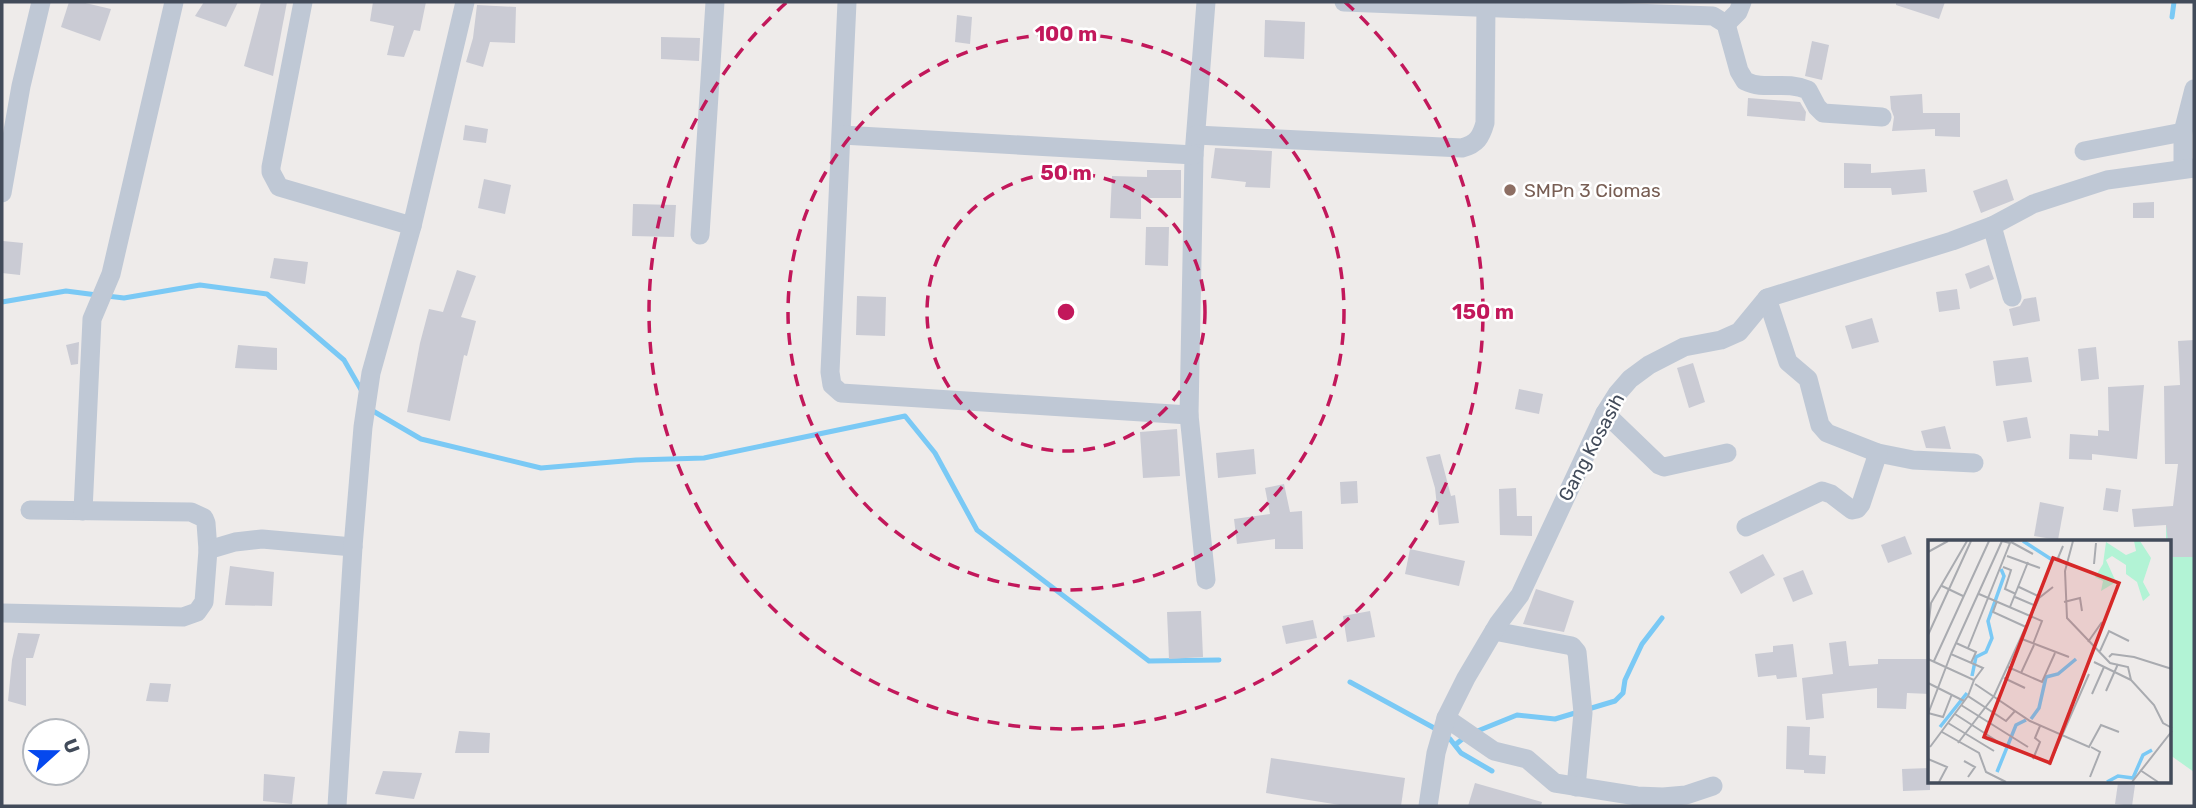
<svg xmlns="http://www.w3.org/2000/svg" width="2196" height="808" font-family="Rubik,sans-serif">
  <rect width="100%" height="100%" fill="#eeebea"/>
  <!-- green -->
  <polygon fill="#b2f3d5" points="2194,521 2194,772 2170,755 2170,542 2166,542 2166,523"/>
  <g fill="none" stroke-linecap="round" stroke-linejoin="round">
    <!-- stream -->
    <g stroke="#7ac9f5" stroke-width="5">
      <polyline points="2172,17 2174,2"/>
      <polyline points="107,296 124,298 200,285 267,294 344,360 363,393"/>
      <polyline points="2,302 66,291 97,295"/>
      <polyline points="371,408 373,411 421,439 541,468 636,460 704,458 905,416 935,453 977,530 1149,661 1219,660"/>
      <polyline points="1350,682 1436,729"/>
      <polyline points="1475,732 1517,715 1555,719 1615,701 1623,693 1625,680 1642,644 1662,618"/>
      <polyline points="1450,739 1461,753 1492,771"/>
      <polyline points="1455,745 1466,736"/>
    </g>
  </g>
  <!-- building -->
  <g fill="#cacbd4">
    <polygon points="69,2 81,2 111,9 100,41 61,27"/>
    <polygon points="204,2 238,2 226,27 195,16"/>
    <polygon points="261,2 287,2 273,76 244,66"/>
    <polygon points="373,2 426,2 420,31 414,30 404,57 387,55 394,26 370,21"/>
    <polygon points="1896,2 1945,2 1939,19 1896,5"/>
    <polygon points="477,5 516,7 515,43 490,42 483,67 466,62 473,38"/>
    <polygon points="957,15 972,17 970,44 955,42"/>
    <polygon points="1265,20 1305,22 1304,59 1264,57"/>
    <polygon points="661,37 700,38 699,61 661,59"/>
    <polygon points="1812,41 1829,45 1822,80 1805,76"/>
    <polygon points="1922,94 1923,113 1960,113 1960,137 1935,136 1935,129 1892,131 1894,117 1891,109 1890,96"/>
    <polygon points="1748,98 1800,102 1806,112 1805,121 1747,116"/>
    <polygon points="465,125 488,129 486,143 463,140"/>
    <polygon points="1215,148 1272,151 1270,188 1245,187 1246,182 1211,178"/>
    <polygon points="1844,163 1871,164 1871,173 1925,169 1927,192 1892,195 1891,188 1844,188"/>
    <polygon points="1147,170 1181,170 1181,198 1141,198 1141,219 1110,218 1112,176 1147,177"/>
    <polygon points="484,179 511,185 505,214 478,208"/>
    <polygon points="2007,179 2014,200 1981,213 1973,191"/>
    <polygon points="2154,202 2154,218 2133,218 2133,203"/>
    <polygon points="633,204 676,205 674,237 632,236"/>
    <polygon points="1146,227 1169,227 1168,266 1145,265"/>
    <polygon points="3,241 23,243 20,275 2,273"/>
    <polygon points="274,258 308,262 305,284 270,278"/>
    <polygon points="1989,265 1994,279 1970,289 1965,274"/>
    <polygon points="457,270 476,276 461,317 476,321 467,356 464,355 450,421 407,412 420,343 429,309 443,312"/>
    <polygon points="1957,289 1960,309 1939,312 1936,292"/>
    <polygon points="857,296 886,297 885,336 856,335"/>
    <polygon points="2036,297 2040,321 2013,326 2009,309 2020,306 2024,299"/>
    <polygon points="1872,318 1879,342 1852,349 1845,326"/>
    <polygon points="2194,340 2194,557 2170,557 2166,525 2134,527 2132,509 2173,506 2178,464 2165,464 2164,386 2180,385 2178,341"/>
    <polygon points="79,342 78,364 71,365 66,345"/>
    <polygon points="238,345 277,348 277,370 235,368"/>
    <polygon points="2096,347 2099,379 2081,381 2078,349"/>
    <polygon points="2028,357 2032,382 1996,386 1993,361"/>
    <polygon points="1693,363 1705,402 1689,408 1677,368"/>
    <polygon points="2144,385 2137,459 2092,454 2092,460 2069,459 2070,434 2098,436 2098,430 2109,431 2108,387"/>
    <polygon points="1519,389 1543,394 1539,414 1515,409"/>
    <polygon points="2027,417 2031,438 2007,442 2003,421"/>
    <polygon points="1945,426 1951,449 1926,448 1921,431"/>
    <polygon points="1177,429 1180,476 1143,478 1140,432"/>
    <polygon points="1254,449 1256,474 1218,478 1216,453"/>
    <polygon points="1440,454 1451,496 1455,495 1459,523 1439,525 1435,488 1426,457"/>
    <polygon points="1357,481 1358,503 1341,504 1340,482"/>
    <polygon points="1284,484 1290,512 1302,511 1303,549 1275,549 1275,539 1237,544 1234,519 1270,514 1265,488"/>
    <polygon points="1516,488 1517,516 1532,516 1532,536 1500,535 1499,489"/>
    <polygon points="2106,488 2121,490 2118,512 2103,510"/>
    <polygon points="2040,502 2064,507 2058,540 2034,536"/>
    <polygon points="1905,536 1912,554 1888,563 1881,545"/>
    <polygon points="1410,549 1465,561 1459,586 1405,574"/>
    <polygon points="1763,554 1775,575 1741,594 1729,572"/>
    <polygon points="230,566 274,572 272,606 225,605"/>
    <polygon points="1803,570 1813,594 1793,602 1783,578"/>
    <polygon points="1536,589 1574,601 1564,632 1523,624"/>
    <polygon points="1201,611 1203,657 1169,659 1167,612"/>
    <polygon points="1370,611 1375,637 1347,642 1343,616"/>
    <polygon points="1313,620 1317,638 1286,644 1282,626"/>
    <polygon points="18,633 40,634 33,658 26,658 26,706 8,701 12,660"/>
    <polygon points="1846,641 1849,666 1878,664 1878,659 1930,659 1930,694 1907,693 1906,709 1877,708 1877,688 1822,694 1824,718 1806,720 1802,678 1833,674 1829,643"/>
    <polygon points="1793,644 1797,677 1777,679 1776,675 1758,677 1755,654 1773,652 1773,646"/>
    <polygon points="150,683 171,684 168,702 146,701"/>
    <polygon points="1787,726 1810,727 1809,755 1826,756 1825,774 1804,773 1804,770 1786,769"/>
    <polygon points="459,731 490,733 489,753 455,753"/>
    <polygon points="1271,758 1405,778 1401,806 1346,806 1266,793"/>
    <polygon points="1930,768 1930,790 1903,791 1902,769"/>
    <polygon points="383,771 422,773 414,799 375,794"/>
    <polygon points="264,774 295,777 292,804 263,801"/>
    <polygon points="1475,783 1542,802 1541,806 1468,806"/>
    <polygon points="2118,783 2135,785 2132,806 2115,804"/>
  </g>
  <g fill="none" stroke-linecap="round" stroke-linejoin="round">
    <!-- minor -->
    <g stroke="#bfc8d5" stroke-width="19">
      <polyline points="303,2 271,167 271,172 279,187 412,226"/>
      <polyline points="847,2 830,372 832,385 841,393 1189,415"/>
      <polyline points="1206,2 1194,155 1189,415 1206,580"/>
      <path d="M1344,2L1713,16L1726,24L1739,71L1745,81C1765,91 1784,80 1808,90L1817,107L1823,113L1882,117"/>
      <polyline points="1726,24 1738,12 1742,2"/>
      <polyline points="842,135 1194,155"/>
      <path d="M1196,135L1462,148C1477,144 1481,137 1485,123L1486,2"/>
      <polyline points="2084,151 2183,132"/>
      <polyline points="2183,169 2183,132 2194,89"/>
      <polyline points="2,193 21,86 41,2"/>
      <polyline points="1992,226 2012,297"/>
      <polyline points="700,235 715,2"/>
      <polyline points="1605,413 1659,465 1664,467 1727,453"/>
      <polyline points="1878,453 1913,460 1974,463"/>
      <polyline points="30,510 191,512 204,518 206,523 208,550"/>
      <polyline points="83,511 92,319 111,274 174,2"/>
      <polyline points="1746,527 1822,491 1831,494 1852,510 1857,509 1861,504 1878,453 1827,433 1820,425 1808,379 1788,362 1767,298"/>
      <polyline points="2,613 183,617 197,612 204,602 208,550 235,542 262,539 353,547"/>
      <polyline points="1494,631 1572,646 1577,652 1583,713 1576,787"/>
      <polyline points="1446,718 1494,751 1527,759 1555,783 1637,796 1663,797 1686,795 1713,786"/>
      <polyline points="337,806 353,547 363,427 371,373 412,226 465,2"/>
      <polyline points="1428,806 1436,753 1446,718 1466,678 1498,624 1520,595 1605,413 1617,394 1630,379 1649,365 1684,347 1721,340 1739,332 1767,298 1952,241 1992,226 2033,204 2107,180 2194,168"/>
    </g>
  </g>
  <!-- distance rings -->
  <g fill="none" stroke="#c2185b" stroke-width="3.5" stroke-dasharray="12 9">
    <circle cx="1066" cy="312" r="139"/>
    <circle cx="1066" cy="312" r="278"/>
    <path d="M1345 2A417 417 0 1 1 787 2"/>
  </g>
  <!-- markers -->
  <circle fill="#8d6e63" stroke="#fff" stroke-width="2.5" cx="1510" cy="190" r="7"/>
  <g text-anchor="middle" stroke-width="5" stroke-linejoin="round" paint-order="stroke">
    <!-- education labels -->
    <g font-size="19" fill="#785e54" stroke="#fff" text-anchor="start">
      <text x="1524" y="197">SMPn 3 Ciomas</text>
    </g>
    <!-- street labels -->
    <g font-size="19" fill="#424b5a" stroke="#fff">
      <text transform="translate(1591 447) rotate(-62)" y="7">Gang Kosasih</text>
    </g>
  </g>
  <!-- overview -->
  <g transform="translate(1928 540)">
    <rect width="243" height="243" fill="#eeebea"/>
    <path d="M206,1H212L223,18L215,42L222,55L215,61L209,42L198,34V25L184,16L178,20L188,42L173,51L175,41L167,37L175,24L178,2L198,15L208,11Z" fill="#b2f3d5"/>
    <path fill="none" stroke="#7ac9f5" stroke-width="3.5" d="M95,1L126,21M44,136L48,117L58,112L64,98L60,81L76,36L73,29M103,179L111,168L118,137L130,134L148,119M12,187L39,153M69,232L88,185L98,180M179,242L190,236L205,238L215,215L224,210"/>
    <path fill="none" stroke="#a9abb0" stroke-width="2" d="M145,1L137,31L139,78L182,123L200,127L203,140L226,165L235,183L244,188M83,2L105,14M135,6L130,18L138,24M0,12L20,1M79,16L112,28M166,24L168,3M75,27L83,30L77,49L88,54M14,46L35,56M91,47L112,57M51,54L114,81L105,104M87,57L108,66M69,61L65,72L98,87M136,62L152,58L154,71M82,67L100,22M0,89L3,63L39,1M0,95L43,1M94,99L141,117M160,102L174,82M28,103L48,112L43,123M172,111L181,91L201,101M23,114L74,1L82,3L40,108M181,117L184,114L206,117L244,129M0,119L46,140L40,156L78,181L87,171M6,121L61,1M166,122L203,140M80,127L114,142L127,113M93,133L106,105M76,138L97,148M0,143L36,161M47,144L102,181L161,207L173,185L191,192M178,151L190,124M164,154L176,127M33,165L100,207M0,173L15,177L24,154M0,174L23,114L55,128L46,140M27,174L78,207M20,183L66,211M14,192L51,213L58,232L78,242M30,203L66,156L111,58L125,47M2,207L40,156M0,219L19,227L11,242M105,219L112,202L107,198L112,186M36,221L47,227L40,237M121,225L161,134M212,230L230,242M162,237L172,212L163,207M204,242L244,191"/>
    <path fill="#d62828" fill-opacity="0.15" stroke="#d62828" stroke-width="3.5" d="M125,18L191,43L122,223L56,197Z"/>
    <rect width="243" height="243" fill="none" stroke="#424b5a" stroke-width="3.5"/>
  </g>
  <circle cx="1066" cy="312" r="10" fill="#c2185b" stroke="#fff" stroke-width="3.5"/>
  <g font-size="21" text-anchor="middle" font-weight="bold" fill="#c2185b" stroke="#fff" stroke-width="5" stroke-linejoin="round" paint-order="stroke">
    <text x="1066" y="41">100 m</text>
    <text x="1066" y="180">50 m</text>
    <text x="1483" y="319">150 m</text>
  </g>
  <!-- border -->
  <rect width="2196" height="808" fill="none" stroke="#424b5a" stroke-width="7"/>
  <!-- north arrow -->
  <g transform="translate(56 752) rotate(69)"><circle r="33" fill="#ffffff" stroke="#b3b7bd" stroke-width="2"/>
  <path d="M0-5L12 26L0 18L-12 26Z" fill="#0548ee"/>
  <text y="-10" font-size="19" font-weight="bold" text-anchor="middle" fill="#424b5a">U</text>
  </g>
</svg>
